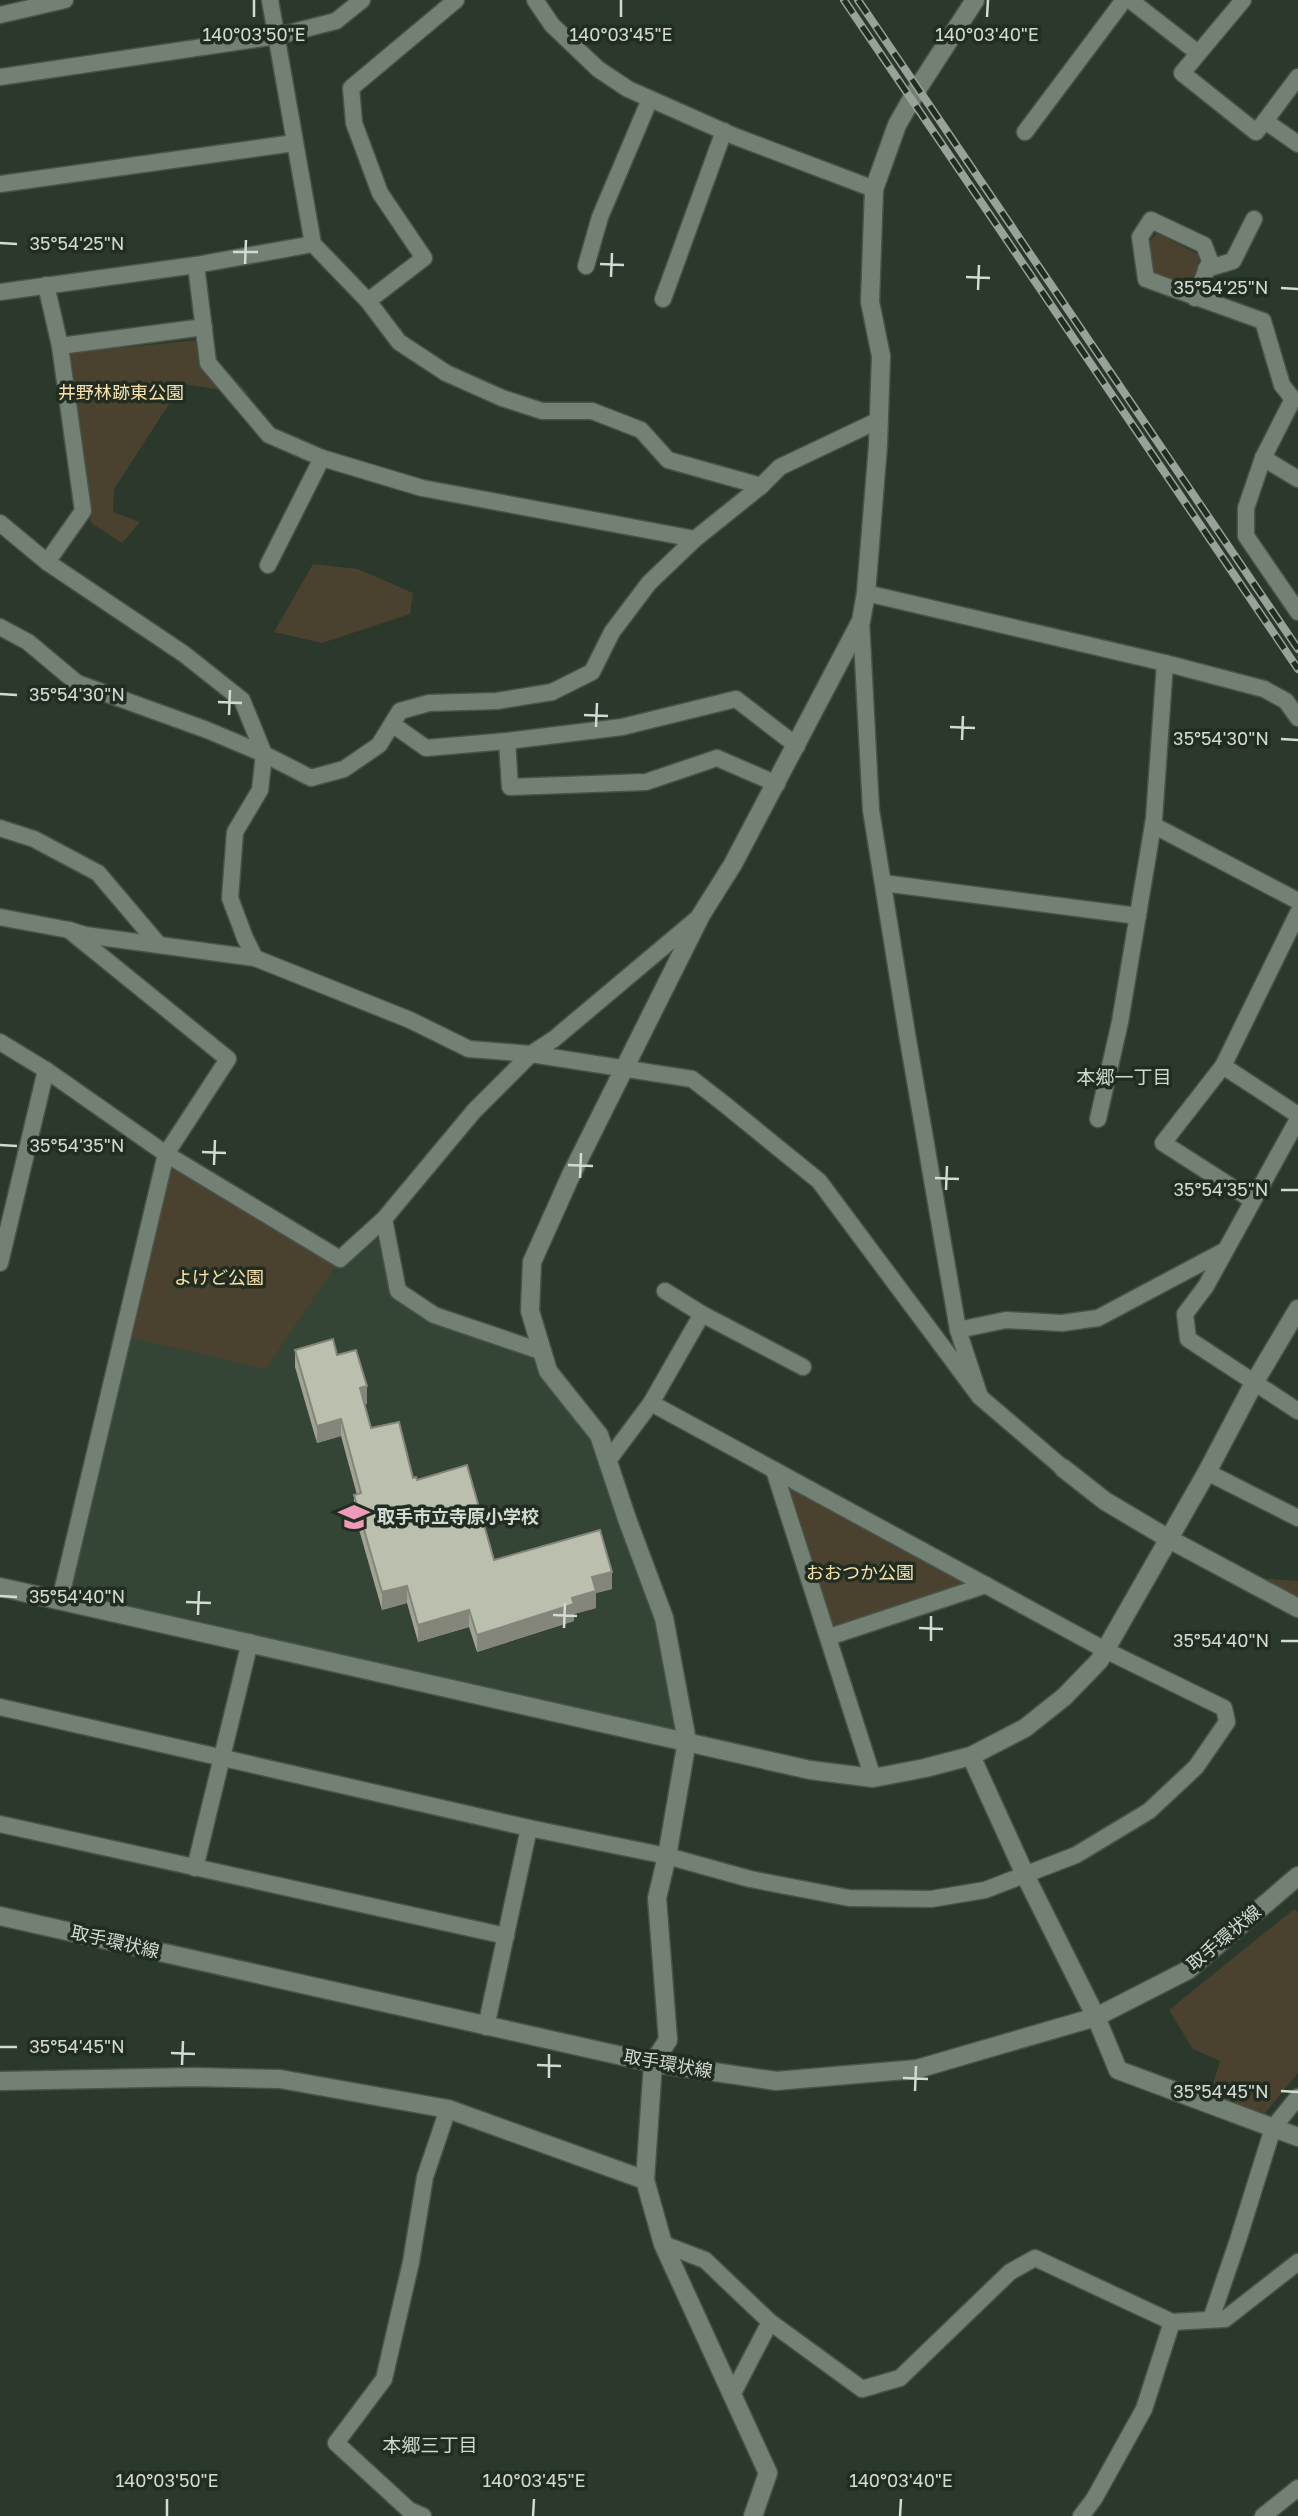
<svg xmlns="http://www.w3.org/2000/svg" width="1298" height="2516" font-family="'Golos Text','Noto Sans JP',sans-serif">
  <rect width="100%" height="100%" fill="#2b382c"/>
  <!-- built -->
  <polygon fill="#344435" points="384,1219 398,1291 435,1315 543,1352 599,1435 664,1618 687,1741 60,1600 123,1336 340,1259"/>
  <!-- green -->
  <g fill="#4a412e">
    <polygon points="1157,233 1198,254 1199,260 1194,280 1184,285 1154,274 1149,242"/>
    <polygon points="198,340 249,394 182,384 114,489 113,512 140,522 122,543 91,523 69,353"/>
    <polygon points="313,564 358,569 413,593 410,614 322,643 274,632"/>
    <polygon points="166,1154 340,1259 266,1369 123,1336"/>
    <polygon points="774,1470 986,1585 829,1637"/>
    <polygon points="1239,1577 1298,1581 1298,1608"/>
    <polygon points="1294,1909 1298,1912 1298,2073 1265,2113 1209,2097 1220,2061 1193,2049 1169,2010"/>
  </g>
  <g fill="none" stroke-linecap="round" stroke-linejoin="round">
    <!-- minor casing -->
    <g stroke="#495349" stroke-width="19">
      <g id="minor">
        <polyline points="270,0 313,244 368,301 399,342 446,373 502,398 542,411 592,411 641,430 668,460 761,486"/>
        <polyline points="535,0 552,25 598,69 628,89 734,136 874,189"/>
        <polyline points="1130,0 1198,53"/>
        <polyline points="1243,0 1182,73 1256,132 1265,121 1298,144"/>
        <polyline points="0,15 65,0"/>
        <polyline points="0,77 277,36 336,21 362,0"/>
        <polyline points="1265,121 1298,77"/>
        <polyline points="1025,132 1124,0"/>
        <polyline points="0,184 294,143"/>
        <polyline points="196,265 208,363 269,435 322,458 422,488 695,539"/>
        <polyline points="586,266 600,217 650,99"/>
        <polyline points="1206,269 1233,261 1254,219"/>
        <polyline points="46,285 60,346 83,511 47,562"/>
        <polyline points="0,292 196,265 313,244"/>
        <polyline points="1195,298 1210,261 1204,245 1151,220 1140,237 1146,279 1263,321 1282,385 1293,399 1263,458 1246,508 1246,536 1298,612"/>
        <polyline points="663,299 724,131"/>
        <polyline points="368,301 424,258 380,193 354,123 351,88 456,0"/>
        <polyline points="60,346 204,327"/>
        <polyline points="1263,458 1298,479"/>
        <polyline points="0,523 47,562 184,654 242,700 264,754 311,778 344,769 379,745 400,711 429,703 497,701 552,692 592,672 612,632 649,583 695,539 761,486 780,467 879,420"/>
        <polyline points="268,565 322,458"/>
        <polyline points="866,593 1165,663 1264,689 1286,701 1298,718"/>
        <polyline points="861,621 871,810 907,1034 958,1330 980,1397 1063,1468"/>
        <polyline points="0,627 28,642 77,683 207,730 264,754 260,790 235,832 230,898 245,938 255,958"/>
        <polyline points="392,724 426,748 507,741 622,727 736,699 797,746"/>
        <polyline points="507,741 510,787 646,782 717,758 777,784"/>
        <polyline points="1153,825 1298,901"/>
        <polyline points="0,828 34,839 98,873 159,945"/>
        <polyline points="883,883 1138,916"/>
        <polyline points="1298,913 1223,1066 1298,1115"/>
        <polyline points="0,917 69,930 85,935 255,958 410,1020 469,1049 531,1054 554,1039 699,917"/>
        <polyline points="0,1042 46,1070 166,1154 340,1259 384,1219 474,1111 531,1054 692,1079 723,1103 819,1181 980,1397"/>
        <polyline points="1223,1066 1163,1143 1252,1200"/>
        <polyline points="1098,1119 1120,1022 1154,819 1165,663"/>
        <polyline points="1298,1119 1206,1286 1185,1314 1188,1339 1298,1411"/>
        <polyline points="384,1219 398,1291 434,1315 543,1352"/>
        <polyline points="0,1263 46,1070"/>
        <polyline points="665,1291 702,1314 803,1367"/>
        <polyline points="958,1330 1006,1320 1062,1323 1098,1318 1224,1251"/>
        <polyline points="607,1462 651,1403 702,1314"/>
        <polyline points="774,1470 873,1778"/>
        <polyline points="1207,1472 1298,1518"/>
        <polyline points="60,1600 166,1154 228,1059 69,930"/>
        <polyline points="829,1637 986,1585"/>
        <polyline points="0,1707 529,1828 667,1856 750,1879 849,1898 931,1899 985,1890 1076,1855 1149,1811 1196,1767 1227,1722 1224,1708 1105,1650 651,1403"/>
        <polyline points="0,1824 506,1936 504,1939"/>
        <polyline points="195,1868 250,1642"/>
        <polyline points="486,2027 529,1828"/>
        <polyline points="663,2244 705,2260 770,2322 862,2389 900,2378 1010,2272 1035,2258 1172,2322 1225,2319 1298,2262"/>
        <polyline points="1211,2319 1238,2240 1273,2128 1298,2097"/>
        <polyline points="732,2395 770,2322"/>
        <polyline points="423,2516 409,2510 336,2443 384,2379 411,2262 425,2177 448,2109"/>
        <polyline points="1081,2516 1094,2499 1144,2409 1172,2322"/>
        <polyline points="1263,2516 1298,2488"/>
      </g>
    </g>
    <!-- tertiary casing -->
    <g stroke="#495349" stroke-width="21">
      <g id="tertiary">
        <polyline points="1063,1468 1105,1501 1169,1539 1298,1608"/>
        <polyline points="0,1587 810,1770 873,1778 925,1768 971,1756 1025,1728 1064,1697 1099,1661 1207,1472 1254,1383 1298,1309"/>
        <polyline points="971,1756 1028,1881 1096,2017 1118,2070 1298,2137"/>
        <polyline points="0,1916 653,2063 776,2081 917,2069 1096,2017 1188,1970 1298,1876"/>
        <polyline points="0,2081 194,2077 280,2079 448,2109 645,2180 653,2063 668,2040 657,1898 667,1856 687,1741 664,1618 627,1519 599,1435 548,1371 530,1311 532,1262 571,1175 701,915 733,864 861,621 866,593 878,445 881,356 870,302 874,189 897,125 918,88 975,0"/>
        <polyline points="645,2180 663,2244 768,2473 753,2516"/>
      </g>
    </g>
    <!-- minor -->
    <use href="#minor" stroke="#738174" stroke-width="16"/>
    <!-- tertiary -->
    <use href="#tertiary" stroke="#738174" stroke-width="18"/>
    <!-- rail casing -->
    <g stroke="#98a299" stroke-width="8">
      <g id="rail">
        <polyline points="844,0 1298,669"/>
        <polyline points="858,0 1298,649"/>
      </g>
    </g>
    <!-- rail -->
    <use href="#rail" stroke="#222d22" stroke-width="5" stroke-dasharray="16" stroke-linecap="butt"/>
  </g>
  <!-- wall -->
  <polygon fill="#a1a495" points="295,1350 337,1355 367,1404 364,1404 371,1428 413,1478 417,1480 494,1560 612,1589 596,1593 596,1608 574,1614 574,1621 477,1652 469,1627 418,1642 407,1603 382,1610 354,1512 354,1495 357,1495 341,1436 317,1443 295,1367"/>
  <!-- shaded-wall -->
  <g fill="#838679">
    <polygon points="367,1386 367,1404 360,1406 360,1388"/>
    <polygon points="341,1419 341,1436 317,1443 317,1426"/>
    <polygon points="612,1572 612,1589 596,1593 596,1608 574,1614 574,1621 477,1652 477,1635 592,1577"/>
    <polygon points="407,1586 407,1603 382,1610 382,1592"/>
    <polygon points="469,1610 469,1627 418,1642 418,1625"/>
  </g>
  <!-- building -->
  <polygon fill="#bbbfad" stroke="#838679" stroke-width="2" points="333,1339 337,1355 356,1350 367,1386 360,1388 371,1428 399,1422 413,1478 416,1477 417,1480 467,1465 494,1560 600,1530 612,1572 592,1577 596,1591 572,1598 574,1604 477,1635 469,1610 418,1625 407,1586 382,1592 354,1495 361,1493 341,1419 317,1426 295,1350"/>
  <!-- ticks -->
  <path fill="none" stroke="#d3dad3" stroke-width="2.5" d="M254,17V0M621,17V0M987,17L988,0M0,243L17,244M233,252H258M245,264L246,240M600,264L624,265M611,277L612,253M966,277L990,278M1281,288L1298,289M978,290L979,265M0,694L17,695M218,702L242,703M229,715L230,690M584,715L608,716M596,727L597,703M950,727L975,728M1281,739L1298,740M962,740L963,716M0,1145L17,1146M202,1152L226,1153M214,1165L215,1140M568,1165L593,1166M580,1178L581,1153M935,1178L959,1179M946,1190L947,1166M1281,1190H1298M0,1596L17,1597M186,1602L211,1603M198,1615L199,1591M553,1615L577,1616M564,1628L565,1603M919,1628L943,1629M931,1641V1616M1281,1641H1298M0,2047H17M171,2053L195,2054M182,2065L183,2041M537,2065L561,2066M549,2078V2054M903,2078L928,2079M915,2091L916,2066M1281,2091L1298,2092M167,2516V2499M533,2516L534,2499M900,2516L901,2499"/>
  <!-- icons -->
  <defs>
    <g id="school-bare" transform="scale(2.415)"><path d="M0-5L7-2L0 1L-7-2ZM-4 1L0 2.5L4 1V4Q0 6-4 4Z" fill="#ef9ab8" stroke="#222d22" stroke-width="2.5" paint-order="stroke"/></g>
  </defs>
  <g fill-rule="evenodd">
    <use href="#school-bare" x="354" y="1517"/>
  </g>
  <g text-anchor="middle" stroke-width="7" stroke-linejoin="round" paint-order="stroke">
    <!-- park labels -->
    <g font-size="18" fill="#f9e1ac" stroke="#222d22">
      <text x="121" y="399">井野林跡東公園</text>
      <text x="219" y="1284">よけど公園</text>
      <text x="860" y="1579">おおつか公園</text>
    </g>
    <!-- poi labels -->
    <g font-size="18" font-weight="bold" fill="#d3dad3" stroke="#222d22" text-anchor="start">
      <text x="377" y="1523">取手市立寺原小学校</text>
    </g>
    <!-- street labels -->
    <g font-size="18" fill="#d3dad3" stroke="#222d22">
      <text transform="translate(1224 1938) rotate(-40)" y="6">取手環状線</text>
      <text transform="translate(115 1942) rotate(13)" y="6">取手環状線</text>
      <text transform="translate(668 2064) rotate(10)" y="6">取手環状線</text>
    </g>
    <!-- neighbourhood labels -->
    <g font-size="19" fill="#cbdacc" stroke="#222d22">
      <text x="1124" y="1084">本郷一丁目</text>
      <text x="430" y="2452">本郷三丁目</text>
    </g>
  </g>
  <g font-size="18" text-anchor="middle" fill="#d3dad3" stroke="#222d22" stroke-width="7" stroke-linejoin="round" paint-order="stroke">
    <text x="254" y="41">140°03'50"E</text>
    <text x="621" y="41">140°03'45"E</text>
    <text x="987" y="41">140°03'40"E</text>
    <text x="77" y="250">35°54'25"N</text>
    <text x="1221" y="294">35°54'25"N</text>
    <text x="77" y="701">35°54'30"N</text>
    <text x="1221" y="745">35°54'30"N</text>
    <text x="77" y="1152">35°54'35"N</text>
    <text x="1221" y="1196">35°54'35"N</text>
    <text x="77" y="1603">35°54'40"N</text>
    <text x="1221" y="1647">35°54'40"N</text>
    <text x="77" y="2053">35°54'45"N</text>
    <text x="1221" y="2098">35°54'45"N</text>
    <text x="167" y="2487">140°03'50"E</text>
    <text x="534" y="2487">140°03'45"E</text>
    <text x="901" y="2487">140°03'40"E</text>
  </g>
</svg>
